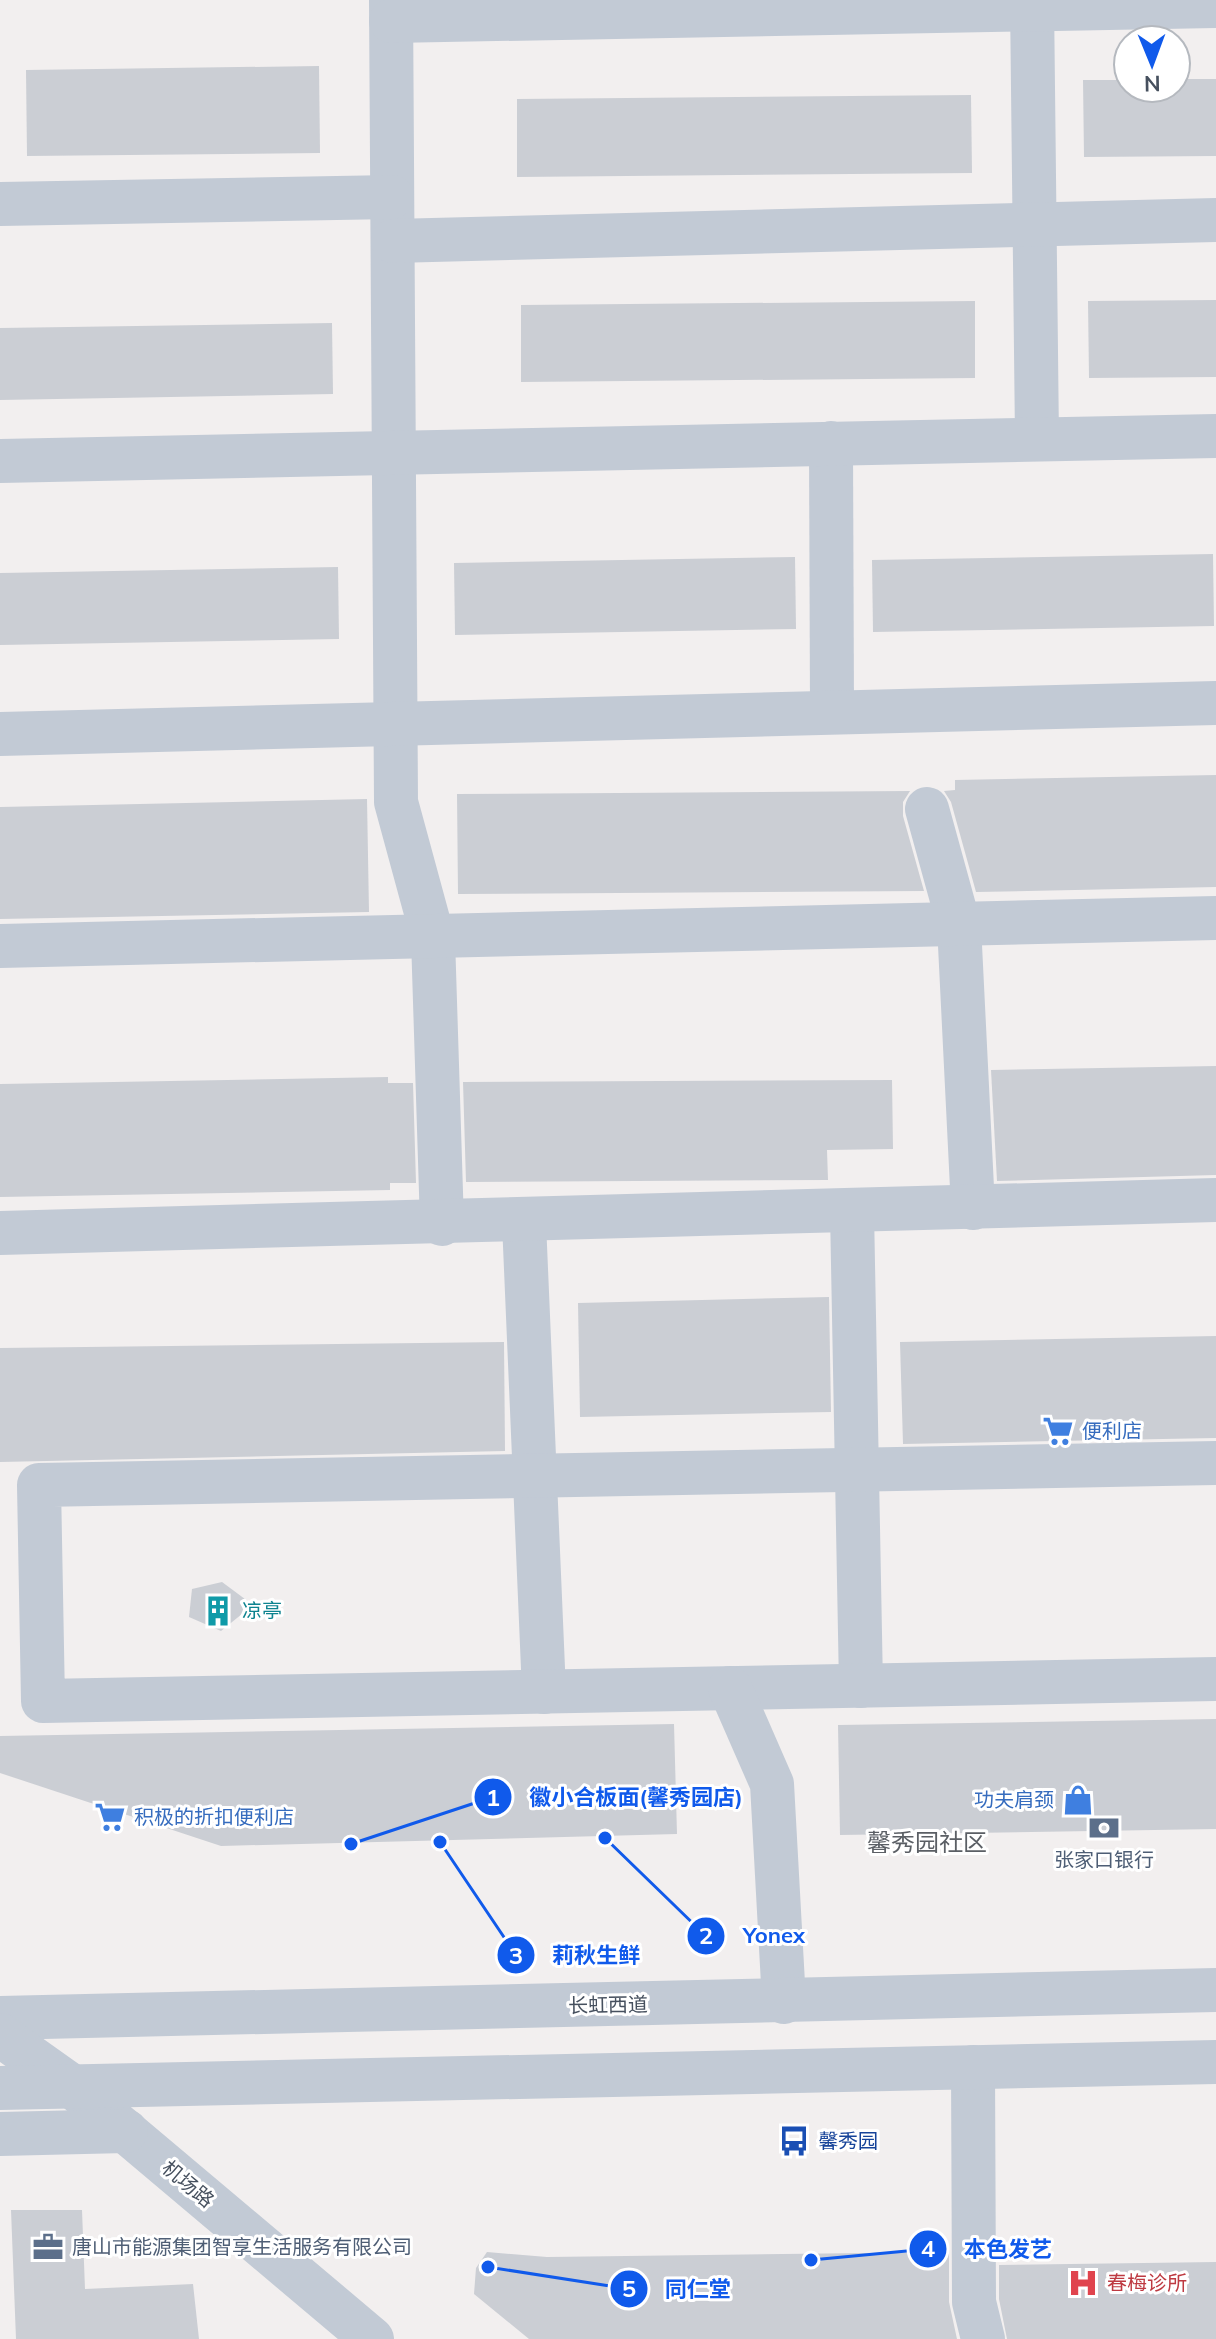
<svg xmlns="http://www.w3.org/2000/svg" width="1216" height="2339" font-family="Mulish,'Noto Sans SC',sans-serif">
  <rect width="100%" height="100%" fill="#f2efef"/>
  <!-- building -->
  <g fill="#cbced4">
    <polygon points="319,66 320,153 27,156 26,70"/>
    <polygon points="1176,79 1216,79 1216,156 1084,157 1083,80 1128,80 1128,88 1176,88"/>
    <polygon points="971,95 972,173 517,177 517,99"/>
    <polygon points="1216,300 1216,377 1089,378 1088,301"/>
    <polygon points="975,301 975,378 521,382 521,305"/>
    <polygon points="332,323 333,394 0,400 0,328"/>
    <polygon points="1213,554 1214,626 873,632 872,560"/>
    <polygon points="795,557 796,629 455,635 454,563"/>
    <polygon points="338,567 339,639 0,645 0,573"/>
    <polygon points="1216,775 1216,887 976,892 951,802 944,791 955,790 955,780"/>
    <polygon points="910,791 903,802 903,816 924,891 458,894 457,794"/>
    <polygon points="367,799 369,912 0,919 0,807"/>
    <polygon points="1216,1066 1216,1175 997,1181 991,1070"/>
    <polygon points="388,1077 388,1083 413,1083 416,1183 390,1183 390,1190 0,1197 0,1084"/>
    <polygon points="892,1080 893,1149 827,1150 828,1180 466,1182 463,1082"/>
    <polygon points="829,1297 831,1412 580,1417 578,1303"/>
    <polygon points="1216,1336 1216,1438 903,1444 900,1342"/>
    <polygon points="504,1342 505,1451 0,1462 0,1348"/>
    <polygon points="222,1582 253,1605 221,1631 189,1617 192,1589"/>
    <polygon points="1216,1719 1216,1829 840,1835 838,1725"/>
    <polygon points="674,1724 677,1834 221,1846 0,1773 0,1736"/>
    <polygon points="11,2210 82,2210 85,2289 193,2284 199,2339 16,2339"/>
    <polygon points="487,2252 547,2257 949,2252 949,2302 957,2339 529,2339 474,2294 476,2268"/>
    <polygon points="1216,2262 1216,2339 1007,2339 999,2299 999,2265"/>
  </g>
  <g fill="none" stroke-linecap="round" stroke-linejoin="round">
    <!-- minor -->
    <g stroke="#c2cad5" stroke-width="44">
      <polyline points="391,0 396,802 433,938 442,1224"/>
      <polyline points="1032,0 1037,439"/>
      <polyline points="391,21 1216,6"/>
      <polyline points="0,204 392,197"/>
      <polyline points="393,241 1216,220"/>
      <polyline points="831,443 832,711"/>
      <polyline points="0,461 1216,436"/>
      <polyline points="0,734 1216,703"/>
      <polyline points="927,809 959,925 973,1208"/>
      <polyline points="0,946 1216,918"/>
      <polyline points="852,1211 861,1686"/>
      <polyline points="524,1222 544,1692"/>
      <polyline points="0,1233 1216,1200"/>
      <polyline points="1216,1463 39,1485 43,1701 1216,1679"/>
      <polyline points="730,1688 772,1784 784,2002"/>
      <polyline points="0,2018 1216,1990"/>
      <polyline points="0,2035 73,2087 372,2339"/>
      <polyline points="973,2067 974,2302 983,2339"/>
      <polyline points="0,2088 1216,2062"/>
      <polyline points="0,2134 126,2131"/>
    </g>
  </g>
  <!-- icons -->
  <defs>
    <g id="supermarket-bare" transform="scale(2.4)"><path d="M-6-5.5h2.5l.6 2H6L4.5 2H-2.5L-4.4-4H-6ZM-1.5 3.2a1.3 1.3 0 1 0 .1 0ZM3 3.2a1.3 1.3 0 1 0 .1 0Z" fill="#3f7fe0" stroke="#fff" stroke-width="2.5" paint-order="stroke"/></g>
    <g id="building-bare" transform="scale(2.4)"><path d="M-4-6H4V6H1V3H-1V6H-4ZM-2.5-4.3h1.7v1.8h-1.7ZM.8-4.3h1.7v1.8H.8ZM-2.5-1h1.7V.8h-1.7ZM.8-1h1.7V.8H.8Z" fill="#0f9aa8" stroke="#fff" stroke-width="2.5" paint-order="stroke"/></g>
    <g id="shop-bare" transform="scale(2.4)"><path d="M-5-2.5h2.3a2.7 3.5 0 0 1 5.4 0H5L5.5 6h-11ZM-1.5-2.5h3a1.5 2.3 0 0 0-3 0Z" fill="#3f7fe0" stroke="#fff" stroke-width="2.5" paint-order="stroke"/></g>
    <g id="bank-bare" transform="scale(2.4)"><path d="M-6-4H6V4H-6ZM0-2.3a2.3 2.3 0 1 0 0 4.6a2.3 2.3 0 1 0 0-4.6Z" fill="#5c6f8a" stroke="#fff" stroke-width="2.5" paint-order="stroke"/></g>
    <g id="bus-bare" transform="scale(2.4)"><path d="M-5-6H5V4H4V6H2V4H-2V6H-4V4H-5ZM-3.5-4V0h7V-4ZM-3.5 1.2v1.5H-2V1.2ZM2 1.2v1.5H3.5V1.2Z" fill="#1a4fb4" stroke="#fff" stroke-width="2.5" paint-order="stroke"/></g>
    <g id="office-bare" transform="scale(2.4)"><path d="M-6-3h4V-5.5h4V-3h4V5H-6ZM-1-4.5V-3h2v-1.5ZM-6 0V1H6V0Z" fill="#5c6f8a" stroke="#fff" stroke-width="2.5" paint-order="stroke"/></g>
    <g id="hospital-bare" transform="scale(2.4)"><path d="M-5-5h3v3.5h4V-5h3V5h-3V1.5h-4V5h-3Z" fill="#e0444e" stroke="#fff" stroke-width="2.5" paint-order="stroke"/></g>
  </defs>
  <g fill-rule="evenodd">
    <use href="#supermarket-bare" x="1058" y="1431"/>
    <use href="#building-bare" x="218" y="1611"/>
    <use href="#shop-bare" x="1078" y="1800"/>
    <use href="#supermarket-bare" x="110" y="1817"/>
    <use href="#bank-bare" x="1104" y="1828"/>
    <use href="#bus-bare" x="794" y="2141"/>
    <use href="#office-bare" x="48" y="2247"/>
    <use href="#hospital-bare" x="1083" y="2283"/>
  </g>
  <g text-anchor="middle" stroke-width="6" stroke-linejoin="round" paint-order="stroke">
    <!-- shop labels -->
    <g font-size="20" fill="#366cbe" stroke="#fff" text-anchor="start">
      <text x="1082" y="1438">便利店</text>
      <text x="1054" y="1807" text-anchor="end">功夫肩颈</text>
      <text x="134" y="1824">积极的折扣便利店</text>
    </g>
    <!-- culture labels -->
    <g font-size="20" fill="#0d838f" stroke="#fff" text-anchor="start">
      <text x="242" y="1618">凉亭</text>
    </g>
    <!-- service labels -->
    <g font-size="20" fill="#4e5e75" stroke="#fff">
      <text x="1104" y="1867">张家口银行</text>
      <text x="72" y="2254" text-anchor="start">唐山市能源集团智享生活服务有限公司</text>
    </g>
    <!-- street labels -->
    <g font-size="20" fill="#46505e" stroke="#fff">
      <text transform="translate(608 2005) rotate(-1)" y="7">长虹西道</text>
      <text transform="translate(188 2184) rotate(40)" y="7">机场路</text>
    </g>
    <!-- transit labels -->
    <g font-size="20" fill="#164399" stroke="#fff" text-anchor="start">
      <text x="818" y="2148">馨秀园</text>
    </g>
    <!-- health labels -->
    <g font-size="20" fill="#be3a42" stroke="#fff" text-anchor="start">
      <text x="1107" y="2290">春梅诊所</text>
    </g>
    <!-- quarter labels -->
    <g font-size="24" fill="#5b5f65" stroke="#fff">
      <text x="927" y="1851">馨秀园社区</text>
    </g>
  </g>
  <!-- callouts -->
  <path fill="none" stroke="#105aeb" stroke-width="3" d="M351 1844L493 1797M605 1838L706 1936M440 1842L516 1955M811 2260L928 2249M488 2267L629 2289"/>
  <g fill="#105aeb" stroke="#fff" stroke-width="3">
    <circle cx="351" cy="1844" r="8"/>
    <circle cx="605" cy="1838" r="8"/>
    <circle cx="440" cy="1842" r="8"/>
    <circle cx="811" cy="2260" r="8"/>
    <circle cx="488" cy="2267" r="8"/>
    <circle cx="493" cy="1797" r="20"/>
    <circle cx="706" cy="1936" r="20"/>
    <circle cx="516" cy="1955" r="20"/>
    <circle cx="928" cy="2249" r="20"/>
    <circle cx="629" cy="2289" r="20"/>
  </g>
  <g font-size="24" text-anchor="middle" font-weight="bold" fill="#fff">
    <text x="493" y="1806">1</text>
    <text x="706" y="1944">2</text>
    <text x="516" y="1964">3</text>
    <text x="928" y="2257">4</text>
    <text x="629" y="2297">5</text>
  </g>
  <g font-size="22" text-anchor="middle" font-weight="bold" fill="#105aeb" stroke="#fff" stroke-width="6" stroke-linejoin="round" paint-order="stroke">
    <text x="636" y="1805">徽小合板面(馨秀园店)</text>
    <text x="774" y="1943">Yonex</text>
    <text x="596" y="1963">莉秋生鲜</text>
    <text x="1008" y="2257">本色发艺</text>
    <text x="698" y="2297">同仁堂</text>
  </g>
  <!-- north arrow -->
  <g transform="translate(1152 64) rotate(179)"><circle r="38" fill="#ffffff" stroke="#b5b9bf" stroke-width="2"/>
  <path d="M0-6L14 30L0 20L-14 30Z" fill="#105aeb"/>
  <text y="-12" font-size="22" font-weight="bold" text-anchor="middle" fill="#46505e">N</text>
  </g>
</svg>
